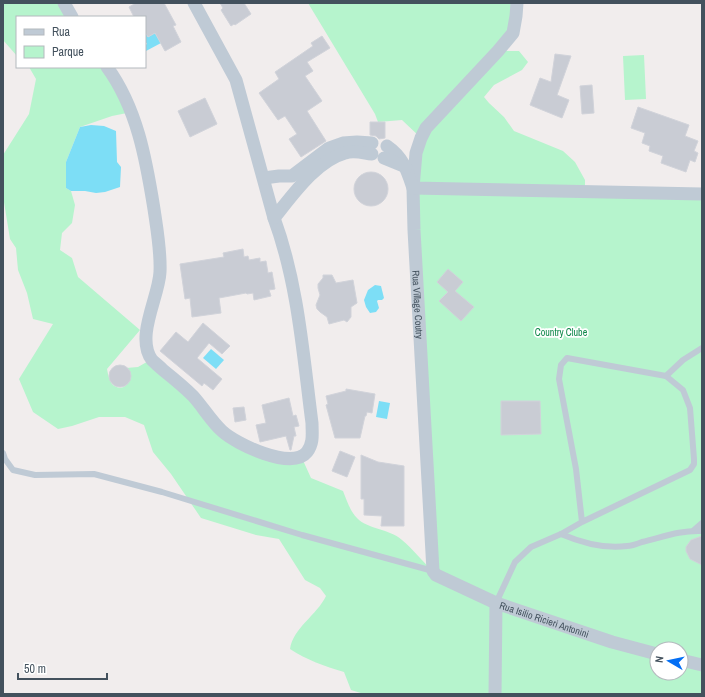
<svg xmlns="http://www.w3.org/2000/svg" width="705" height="697" font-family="'Archivo Narrow',sans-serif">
  <rect width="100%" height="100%" fill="#f1eded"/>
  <!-- green -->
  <g fill="#b6f4cd" fill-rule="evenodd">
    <polygon points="3,3 64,3 72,17 17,17 17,56 3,40"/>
    <path d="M308,3H517L516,16L499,51H519L528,62L522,70L494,85L484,97L489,103L504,117L514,131L563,151L575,162L585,180V191L702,194V694H364L351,690L344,672C324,666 307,660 290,649C293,628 317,615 326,596L320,588L305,580L279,539L256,535L201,518L171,474L153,452L144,425L125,417H99L72,426L58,429L33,412L19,379L53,324L33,319L27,293L18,270L16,248L10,239L3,196V155L29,114L36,79L29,67H107L132,112L112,116L80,127L66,162V188L71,191L75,205L72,223L62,233L60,250L72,258L78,277L140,330L107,369C108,374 109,380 112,384C122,394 136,382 126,368L138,367L152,359L244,446L301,456L311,478L343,491C347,501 350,511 357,518C367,529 390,529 402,540C413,549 422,561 433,571L414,230L421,138L402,120L378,122L375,114ZM657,649H681V673H657Z"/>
    <polygon points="644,55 646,99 625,100 623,56"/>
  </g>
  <!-- water -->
  <g fill="#7ddef6">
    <polygon points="145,32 148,37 155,33 161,43 146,51 145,45 147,44 145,41"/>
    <polygon points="91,125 104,126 116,131 117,162 121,167 120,187 105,192 96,193 85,191 71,191 66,188 66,162 80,127"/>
    <polygon points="375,285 381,286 384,298 382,300 378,300 377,301 379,308 376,312 370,313 366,307 364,300 368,290"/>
    <polygon points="211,349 224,360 216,369 203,358"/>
    <polygon points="379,401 390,403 387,419 376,417"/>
  </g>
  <!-- building -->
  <g fill="#c9ccd4" stroke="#d1d3da">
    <polygon points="136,3 164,3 176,25 173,26 181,42 165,51 155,33 148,37 145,32 145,17 134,17 129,7"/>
    <polygon points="220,3 244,3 251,14 235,25 234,24 231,26 221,10 223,8"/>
    <polygon points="322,36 330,48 307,62 313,71 305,76 322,101 307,111 326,141 301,157 289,139 297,134 285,116 278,120 259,93 279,79 275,72 313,46 311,43"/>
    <polygon points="555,54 571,56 557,95 569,100 562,118 530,105 540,78 551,82"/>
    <polygon points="592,85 594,113 582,114 580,86"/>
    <polygon points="205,98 217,124 190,137 178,111"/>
    <polygon points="638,107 689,125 685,136 698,141 694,151 698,153 695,162 690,160 686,172 661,163 663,156 649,151 650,146 642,143 645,133 631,128"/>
    <polygon points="370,122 385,122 385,138 379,139 376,136 370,135"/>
    <circle cx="371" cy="189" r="17"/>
    <polygon points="243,249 244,257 248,256 249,260 260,258 260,262 266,261 268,273 272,272 275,289 269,290 271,296 254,300 253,293 247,294 246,293 219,298 221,313 192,317 190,298 185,299 180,264 224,257 223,253"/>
    <polygon points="448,269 463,282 455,291 474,307 461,321 439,301 448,292 437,282"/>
    <polygon points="323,275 332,275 336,283 353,280 357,303 351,307 351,317 347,322 344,320 329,324 327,317 320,312 317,309 316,305 320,295 318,288 318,284 323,278"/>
    <polygon points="203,323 230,346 222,354 209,343 197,358 222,379 213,390 204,383 202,386 160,351 176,332 188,342"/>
    <circle cx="120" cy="376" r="11"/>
    <polygon points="346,389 375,394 372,413 367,412 366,416 365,416 360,438 335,438 326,405 328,404 326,396 346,391"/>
    <polygon points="289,398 293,416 296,415 299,426 294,427 296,436 294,436 291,450 290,450 286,436 260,442 256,425 266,423 262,405"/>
    <polygon points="501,401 540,401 541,434 501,435"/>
    <polygon points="244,407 246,420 235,422 233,408"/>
    <polygon points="340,451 355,457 347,477 332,471"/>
    <polygon points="361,455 378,462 404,466 404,526 381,526 382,516 364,515 364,499 361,499"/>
    <polygon points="702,536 702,565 690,559 686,551 686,547 691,540"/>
  </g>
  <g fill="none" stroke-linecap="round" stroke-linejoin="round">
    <!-- lane -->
    <g stroke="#bfcad5" stroke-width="6">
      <polyline points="666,376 683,360 702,348"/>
      <polyline points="3,453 5,459 13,470 35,475 94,474 162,492 302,535 433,571"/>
      <polyline points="694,530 702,523"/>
      <path d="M561,534C582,543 605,549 627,546C632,546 637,544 642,542C663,537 680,530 702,531"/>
      <polyline points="496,603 515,562 531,547 561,534 582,522 690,470 694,464 694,459 690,408 683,390 666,376 567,358 561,365 559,379 576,469 582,522"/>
    </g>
    <!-- street -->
    <g stroke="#bfcad5" stroke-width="13">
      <polyline points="64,3 72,17"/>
      <path id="s1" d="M517,3L516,16L513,33L498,51L426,128L421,138L416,153L413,188L414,230L433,571L436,575L496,603L612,642L657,654"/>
      <path d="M107,67C137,108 146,159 154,209C157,230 161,251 160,272C159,297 135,337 152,360C155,363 160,367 163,370C173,378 184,387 193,396C203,407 211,421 222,431C236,444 292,471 307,452C314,443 312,433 312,423C303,354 298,283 274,218L236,80L194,3"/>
      <path d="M387,146C403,157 407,170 413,188L702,194"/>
      <polyline points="384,158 406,167"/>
      <polyline points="264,178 279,176 292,176 329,148 343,143 357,142 372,143"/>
      <path d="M274,218C292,196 316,161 345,153C354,150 363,153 372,154"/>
      <polyline points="681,660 702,665"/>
      <polyline points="495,694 496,603"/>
    </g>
  </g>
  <g text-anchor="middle" stroke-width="3.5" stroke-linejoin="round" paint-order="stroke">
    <!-- street labels -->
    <g font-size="10" fill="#43515d" stroke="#fff">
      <text dy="4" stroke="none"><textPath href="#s1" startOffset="338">Rua Village Coutry</textPath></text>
      <text dy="4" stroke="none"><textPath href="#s1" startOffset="727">Rua Isilio Ricieri Antonini</textPath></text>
    </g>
    <!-- park labels -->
    <g font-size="10" fill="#0c8748" stroke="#fff">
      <text x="561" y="336">Country Clube</text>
    </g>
  </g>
  <!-- border -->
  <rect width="705" height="697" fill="none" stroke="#43515d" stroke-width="8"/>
  <!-- legend -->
  <rect x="16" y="16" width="130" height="52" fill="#ffffff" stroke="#b4b9be"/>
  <rect x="24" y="29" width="20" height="6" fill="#bfcad5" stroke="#b4b9be"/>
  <text x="52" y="36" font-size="12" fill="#43515d">Rua</text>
  <rect x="24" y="46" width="20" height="12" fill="#b6f4cd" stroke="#b4b9be"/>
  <text x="52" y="56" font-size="12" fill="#43515d">Parque</text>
  <!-- north arrow -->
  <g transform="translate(669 661) rotate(279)"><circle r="19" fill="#ffffff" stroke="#b4b9be"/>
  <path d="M0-3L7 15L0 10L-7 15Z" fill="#036ef4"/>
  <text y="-6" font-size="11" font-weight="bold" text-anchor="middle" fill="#43515d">N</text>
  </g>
  <!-- scale -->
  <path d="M18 673v6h89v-6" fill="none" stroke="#43515d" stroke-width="2"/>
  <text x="24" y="673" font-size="12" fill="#43515d" stroke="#ffffff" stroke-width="3" paint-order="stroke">50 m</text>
</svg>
